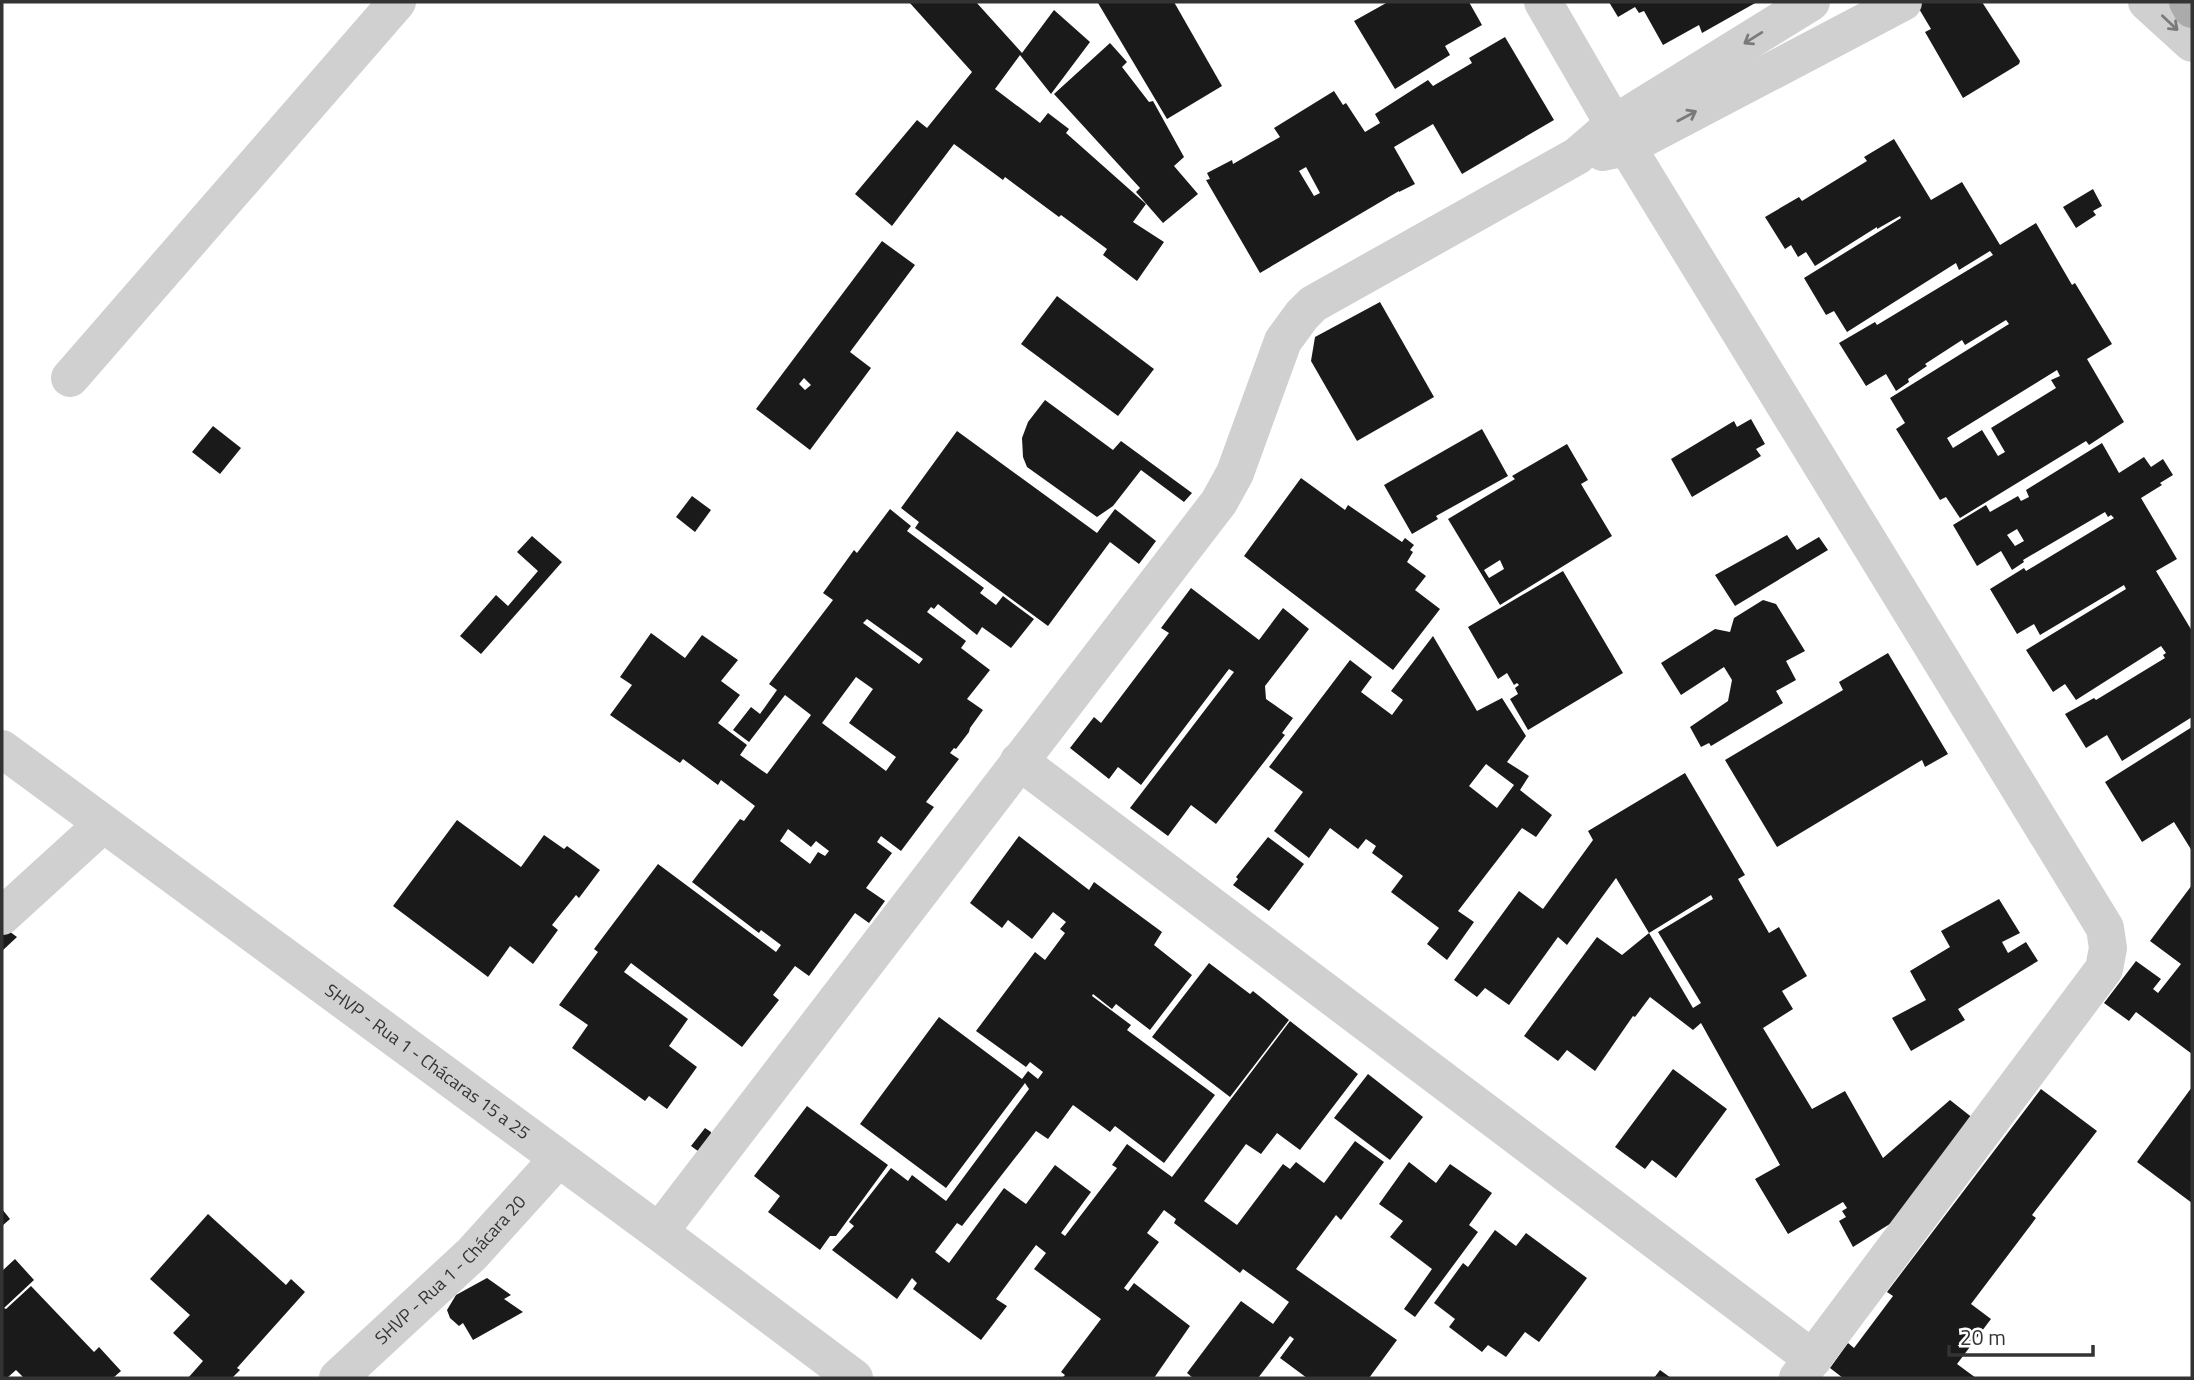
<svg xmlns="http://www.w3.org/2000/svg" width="2194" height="1380" font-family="'Titillium Web',sans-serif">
  <rect width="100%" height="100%" fill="#fff"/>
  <!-- building -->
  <g fill="#1a1a1a" fill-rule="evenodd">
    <polygon points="909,2 976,2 1022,53 1054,10 1090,42 1051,94 1020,55 995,89 1040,123 1048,113 1069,129 1066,133 1146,204 1133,222 1164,242 1137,281 1103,255 1107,249 1061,215 1059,217 1005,177 1003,180 954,144 892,226 855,194 917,120 927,128 972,72"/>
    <polygon points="1100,2 1174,2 1222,86 1167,119 1098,3"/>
    <polygon points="1388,2 1469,2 1482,25 1445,46 1450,55 1395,89 1354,21"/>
    <polygon points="1609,2 1757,2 1702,33 1699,25 1663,45 1644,11 1639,13 1635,7 1618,17"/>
    <polygon points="1915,2 1982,2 2020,61 2019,64 1963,98 1925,32 1931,29"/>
    <path d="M1505,37L1554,120L1462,174L1433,124L1394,147L1415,184L1399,192V191L1260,273L1206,180L1210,179L1207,173L1232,160L1233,164L1280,137L1274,128L1334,91L1343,105L1346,103L1365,132L1380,123L1375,114L1428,80L1433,86L1472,63L1469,58ZM1306,167L1320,193L1314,196L1299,171Z"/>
    <polygon points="1110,43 1127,62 1122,67 1149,102 1153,101 1184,157 1174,166 1198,194 1163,223 1136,192 1140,188 1054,94"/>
    <path d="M1894,139L1931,200L1962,182L2000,245L2036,223L2072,285L2075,283L2112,344L2087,359L2124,422L2089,445L2086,441L1960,518L1946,497L1940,500L1896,429L1905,423L1890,398L2009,324L2006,320L1965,345L1962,340L1925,364L1927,366L1908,379L1909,382L1896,391L1886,374L1866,386L1839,343L1875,322L1877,325L1993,255L1990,251L1959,270L1956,263L1847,332L1834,311L1826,315L1804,278L1901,218L1900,216L1877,229V227L1815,266L1806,252L1798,257L1791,245L1785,249L1765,217L1799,197L1802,201L1867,161L1864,157ZM2057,370L2060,376L2051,380L2056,388L1991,428L2005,452L1998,456L1982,430L1953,448L1947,438Z"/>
    <polygon points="2093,189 2102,206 2093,211 2096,215 2076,228 2063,207"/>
    <path d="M882,241L915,265L850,352L871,368L810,450L756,409ZM804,378L811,385L805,390L799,384Z"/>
    <polygon points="1057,296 1154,369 1118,416 1021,344"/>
    <polygon points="1380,302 1434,397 1357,441 1311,361 1315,337"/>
    <polygon points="1045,400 1113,450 1121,441 1192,493 1184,502 1141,470 1113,506 1097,517 1027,467 1023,457 1022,438 1028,422"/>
    <polygon points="1751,419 1765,444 1756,449 1761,456 1692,497 1671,459 1734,421 1737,427"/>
    <polygon points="213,426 241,448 220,474 192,452"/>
    <polygon points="1482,429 1508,476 1436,516 1438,519 1412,534 1384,485"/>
    <polygon points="957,431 1097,533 1115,509 1156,541 1139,564 1110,542 1048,626 915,528 919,522 901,508"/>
    <path d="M2102,443L2119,473L2144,457L2151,467L2163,459L2173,475L2160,483L2162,485L2141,498L2177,559L2156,571L2192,631V717L2122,761L2107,735L2086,748L2065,714L2094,698L2096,700L2165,658L2163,655L2166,653L2161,646L2076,700L2065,684L2053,692L2026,650L2126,589L2124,585L2040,635L2034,624L2017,634L1990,589L2024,568L2026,571L2114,518L2111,515L2108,517L2105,512L2023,560L2024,562L2012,570L2001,551L1977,566L1953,525L1986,505L1990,512L2018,496L2021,501L2029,497L2026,490ZM2017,529L2024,541L2015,546L2007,535Z"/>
    <path d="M1567,444L1588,480L1581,484L1612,536L1500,605L1448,519L1515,479L1512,476ZM1500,560L1504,569L1489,578L1484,570Z"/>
    <polygon points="1301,478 1345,510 1348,505 1402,542 1405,538 1414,545 1410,550 1413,552 1407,562 1426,576 1415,590 1440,609 1393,670 1244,556"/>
    <polygon points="692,496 711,510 695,532 676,517"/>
    <path d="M890,509L911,526L907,531L984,588L980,593L996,605L1003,596L1034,619L1011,648L982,627L977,635L938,604L934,609L931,607L927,612L966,641L961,648L990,670L967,699L983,710L970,728L969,732L956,749L954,748L950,753L959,759L926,802L934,807L901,851L881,836L877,842L892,853L866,888L885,901L869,923L855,913L809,976L795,966L773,995L779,1000L742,1047L631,963L624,972L688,1019L669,1046L697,1067L667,1109L649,1096L645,1101L572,1048L588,1025L559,1005L598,952L594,949L658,864L776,952L781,945L761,930L759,933L692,882L740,819L744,821L755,806L721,780L718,785L683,759L680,763L610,715L632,685L620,677L651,633L685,658L702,635L738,660L721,681L740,695L718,723L747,745L740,755L767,774L811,715L785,695L749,742L733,730L751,707L760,714L777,690L769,684L833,600L823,593L854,550L857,553ZM867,619L923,659L919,664L863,623ZM856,677L873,689L849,723L896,757L886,771L822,723ZM788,829L811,847L816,841L829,851L825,856L818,852L810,864L780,841Z"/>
    <polygon points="1787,535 1797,550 1819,537 1828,550 1735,606 1715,575"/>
    <polygon points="532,536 562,562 481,654 460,636 496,595 508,606 538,571 517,552"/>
    <polygon points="1563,571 1623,673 1528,730 1510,699 1518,694 1515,688 1519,685 1517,683 1514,685 1507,673 1498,679 1468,627"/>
    <polygon points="1191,588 1259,640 1283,608 1309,629 1265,686 1266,699 1293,718 1282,733 1285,735 1216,824 1191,805 1168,836 1130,808 1234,672 1229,669 1141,785 1118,767 1109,779 1070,748 1094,717 1101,723 1169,633 1161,628"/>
    <polygon points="1763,600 1776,604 1805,651 1786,661 1796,680 1776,691 1783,703 1711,746 1709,743 1701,747 1690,727 1728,701 1732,680 1724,667 1681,695 1661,663 1715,629 1730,632 1734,618"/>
    <path d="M1433,636L1477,711L1502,698L1526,736L1507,762L1529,776L1520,790L1552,815L1536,837L1522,828L1458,911L1474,922L1447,960L1427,944L1439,928L1391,892L1403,876L1372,853L1376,846L1366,839L1358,849L1330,828L1309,858L1274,831L1303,792L1269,767L1350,660L1372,677L1361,692L1392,715L1403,700L1391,691ZM1486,764L1514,785L1497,808L1469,786Z"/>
    <polygon points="1888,653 1948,754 1925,767 1922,760 1777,847 1725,760 1843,690 1839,682"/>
    <polygon points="2192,727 2192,851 2174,822 2142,842 2105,782"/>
    <polygon points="1685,773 1745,875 1738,879 1769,933 1779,927 1807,976 1782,991 1793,1009 1763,1028 1812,1109 1845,1091 1883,1158 1950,1100 1974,1119 1901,1217 1853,1247 1839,1221 1846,1217 1842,1211 1847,1208 1843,1202 1788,1234 1755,1179 1780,1165 1701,1023 1693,1030 1650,997 1635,1017 1633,1016 1595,1071 1567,1050 1558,1061 1524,1036 1597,937 1622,955 1649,933 1693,1008 1701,1003 1658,932 1713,899 1711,895 1649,933 1616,878 1567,945 1558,937 1509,1005 1485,988 1477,997 1454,980 1519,891 1543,909 1593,840 1588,831"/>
    <polygon points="457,820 521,867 544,835 564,849 567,846 600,870 579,898 576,895 552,925 558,930 533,964 510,946 488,977 393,906"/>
    <polygon points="1019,836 1089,890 1094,882 1162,932 1154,945 1192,975 1150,1030 1116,1004 1112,1009 1093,994 1092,996 1131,1025 1127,1030 1215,1095 1164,1163 1115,1126 1110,1132 1073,1105 1048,1139 1036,1131 962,1226 957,1223 935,1252 949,1263 1004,1188 1026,1204 1055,1165 1091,1192 1061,1233 1065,1236 1117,1168 1112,1165 1127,1144 1172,1177 1290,1021 1358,1074 1300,1150 1277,1133 1261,1154 1246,1144 1204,1201 1237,1225 1283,1164 1290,1169 1296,1162 1324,1183 1355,1141 1384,1162 1341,1220 1336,1215 1296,1269 1397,1340 1369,1378 1307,1378 1280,1358 1294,1339 1290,1336 1258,1378 1193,1378 1187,1373 1241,1301 1273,1324 1289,1302 1243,1269 1240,1273 1174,1223 1176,1219 1164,1210 1147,1233 1159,1242 1124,1288 1128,1291 1134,1283 1190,1326 1154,1378 1062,1378 1065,1375 1061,1372 1101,1319 1034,1269 1046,1253 1036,1245 996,1299 1007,1306 981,1340 913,1289 917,1283 912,1278 897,1299 832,1250 854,1226 849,1222 891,1168 908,1181 912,1175 946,1201 1029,1089 1025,1083 946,1188 860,1124 939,1017 1022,1079 1028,1071 1038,1079 1043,1072 1030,1062 1026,1067 976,1031 1035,952 1045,960 1065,933 1060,929 1066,922 1053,912 1032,939 1008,920 1002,928 970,903"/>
    <polygon points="1268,837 1304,864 1269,911 1233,885 1238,879 1236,877"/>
    <polygon points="2192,885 2191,934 2192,1054 2136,1012 2129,1021 2104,1003 2136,961 2161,979 2153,989 2158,993 2181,964 2150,941"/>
    <polygon points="1999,899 2020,933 2002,942 2008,953 2026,942 2038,961 1958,1009 1965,1020 1911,1051 1892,1018 1926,1000 1910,971 1950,947 1941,931"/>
    <polygon points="2,926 17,937 2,951"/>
    <polygon points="1209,963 1250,994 1253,991 1289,1020 1230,1097 1152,1037"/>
    <polygon points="1673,1069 1727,1109 1676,1178 1652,1160 1645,1169 1615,1147"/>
    <polygon points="1368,1074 1423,1117 1390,1160 1334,1118"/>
    <polygon points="2192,1087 2192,1203 2137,1162"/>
    <polygon points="2041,1089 2097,1131 2032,1215 2036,1218 1971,1304 1991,1319 1957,1364 1976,1378 1843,1378 1830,1368 1848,1343 1854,1348 1893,1296 1887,1292"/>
    <polygon points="807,1106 888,1165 836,1236 830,1236 820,1250 768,1212 780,1196 754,1176"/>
    <polygon points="705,1128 711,1132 709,1159 691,1146"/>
    <polygon points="1409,1162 1436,1183 1450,1164 1492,1193 1469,1225 1478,1232 1415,1317 1404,1309 1432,1269 1390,1237 1403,1221 1379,1204"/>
    <polygon points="2,1209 10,1219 2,1226"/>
    <polygon points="208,1214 286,1285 291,1279 305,1292 237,1368 240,1370 232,1378 188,1378 203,1361 173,1333 190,1315 150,1279"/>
    <polygon points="1495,1230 1516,1246 1526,1233 1587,1278 1539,1342 1525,1332 1506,1357 1488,1345 1482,1352 1449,1327 1455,1319 1434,1303 1463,1263 1468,1267"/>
    <polygon points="15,1259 34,1280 4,1308 6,1309 31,1286 94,1352 99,1347 121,1371 113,1378 24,1378 16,1370 7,1378 2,1378 2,1271"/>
    <polygon points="487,1278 511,1295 504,1299 523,1312 473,1340 463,1323 459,1326 450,1318 447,1310 456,1295"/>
    <polygon points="1660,1370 1671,1378 1654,1378"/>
  </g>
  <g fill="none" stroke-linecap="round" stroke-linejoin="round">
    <!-- minor -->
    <g stroke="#d0d0d0" stroke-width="38">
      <polyline points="1543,2 1627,147 2105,928 2108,948 2104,969 1798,1378"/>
      <polyline points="2147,2 2192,43"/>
      <polyline points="1603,152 1627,147 1903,2"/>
      <polyline points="70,378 397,2"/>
      <path id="s1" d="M2,749L659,1232L854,1378"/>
      <polyline points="1019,761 1813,1359"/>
      <polyline points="2,916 102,825"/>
      <polyline points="659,1232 1219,502 1235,473 1283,341 1302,315 1313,304 1577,156 1614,124 1811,2"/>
      <path id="s2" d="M338,1378L472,1254L558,1159"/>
    </g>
    <!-- major -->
    <polyline stroke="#ababab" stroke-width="38" points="2188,2 2192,9"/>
  </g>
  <!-- one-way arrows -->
  <defs><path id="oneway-shaft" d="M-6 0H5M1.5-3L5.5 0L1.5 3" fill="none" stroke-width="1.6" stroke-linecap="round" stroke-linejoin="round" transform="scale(1.75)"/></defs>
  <g stroke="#7a7a7a">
    <use href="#oneway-shaft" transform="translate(2170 23) rotate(43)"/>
    <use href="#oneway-shaft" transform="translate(1753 38) rotate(148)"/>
    <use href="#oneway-shaft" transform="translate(1687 116) rotate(-28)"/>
  </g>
  <g text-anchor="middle" stroke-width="7" stroke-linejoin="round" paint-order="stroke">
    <!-- street labels -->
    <g font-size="18" fill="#333" stroke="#fff">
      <text dy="6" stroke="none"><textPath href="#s1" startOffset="528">SHVP - Rua 1 - Chácaras 15 a 25</textPath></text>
      <text dy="6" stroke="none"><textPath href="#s2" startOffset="156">SHVP - Rua 1 - Chácara 20</textPath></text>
    </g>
  </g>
  <!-- border -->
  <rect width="2194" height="1380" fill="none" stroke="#333333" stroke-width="7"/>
  <!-- scale -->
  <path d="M1949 1345v10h144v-10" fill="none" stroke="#333333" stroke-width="3.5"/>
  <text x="1960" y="1345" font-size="21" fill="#333333" stroke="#ffffff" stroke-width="5" paint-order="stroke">20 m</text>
</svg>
